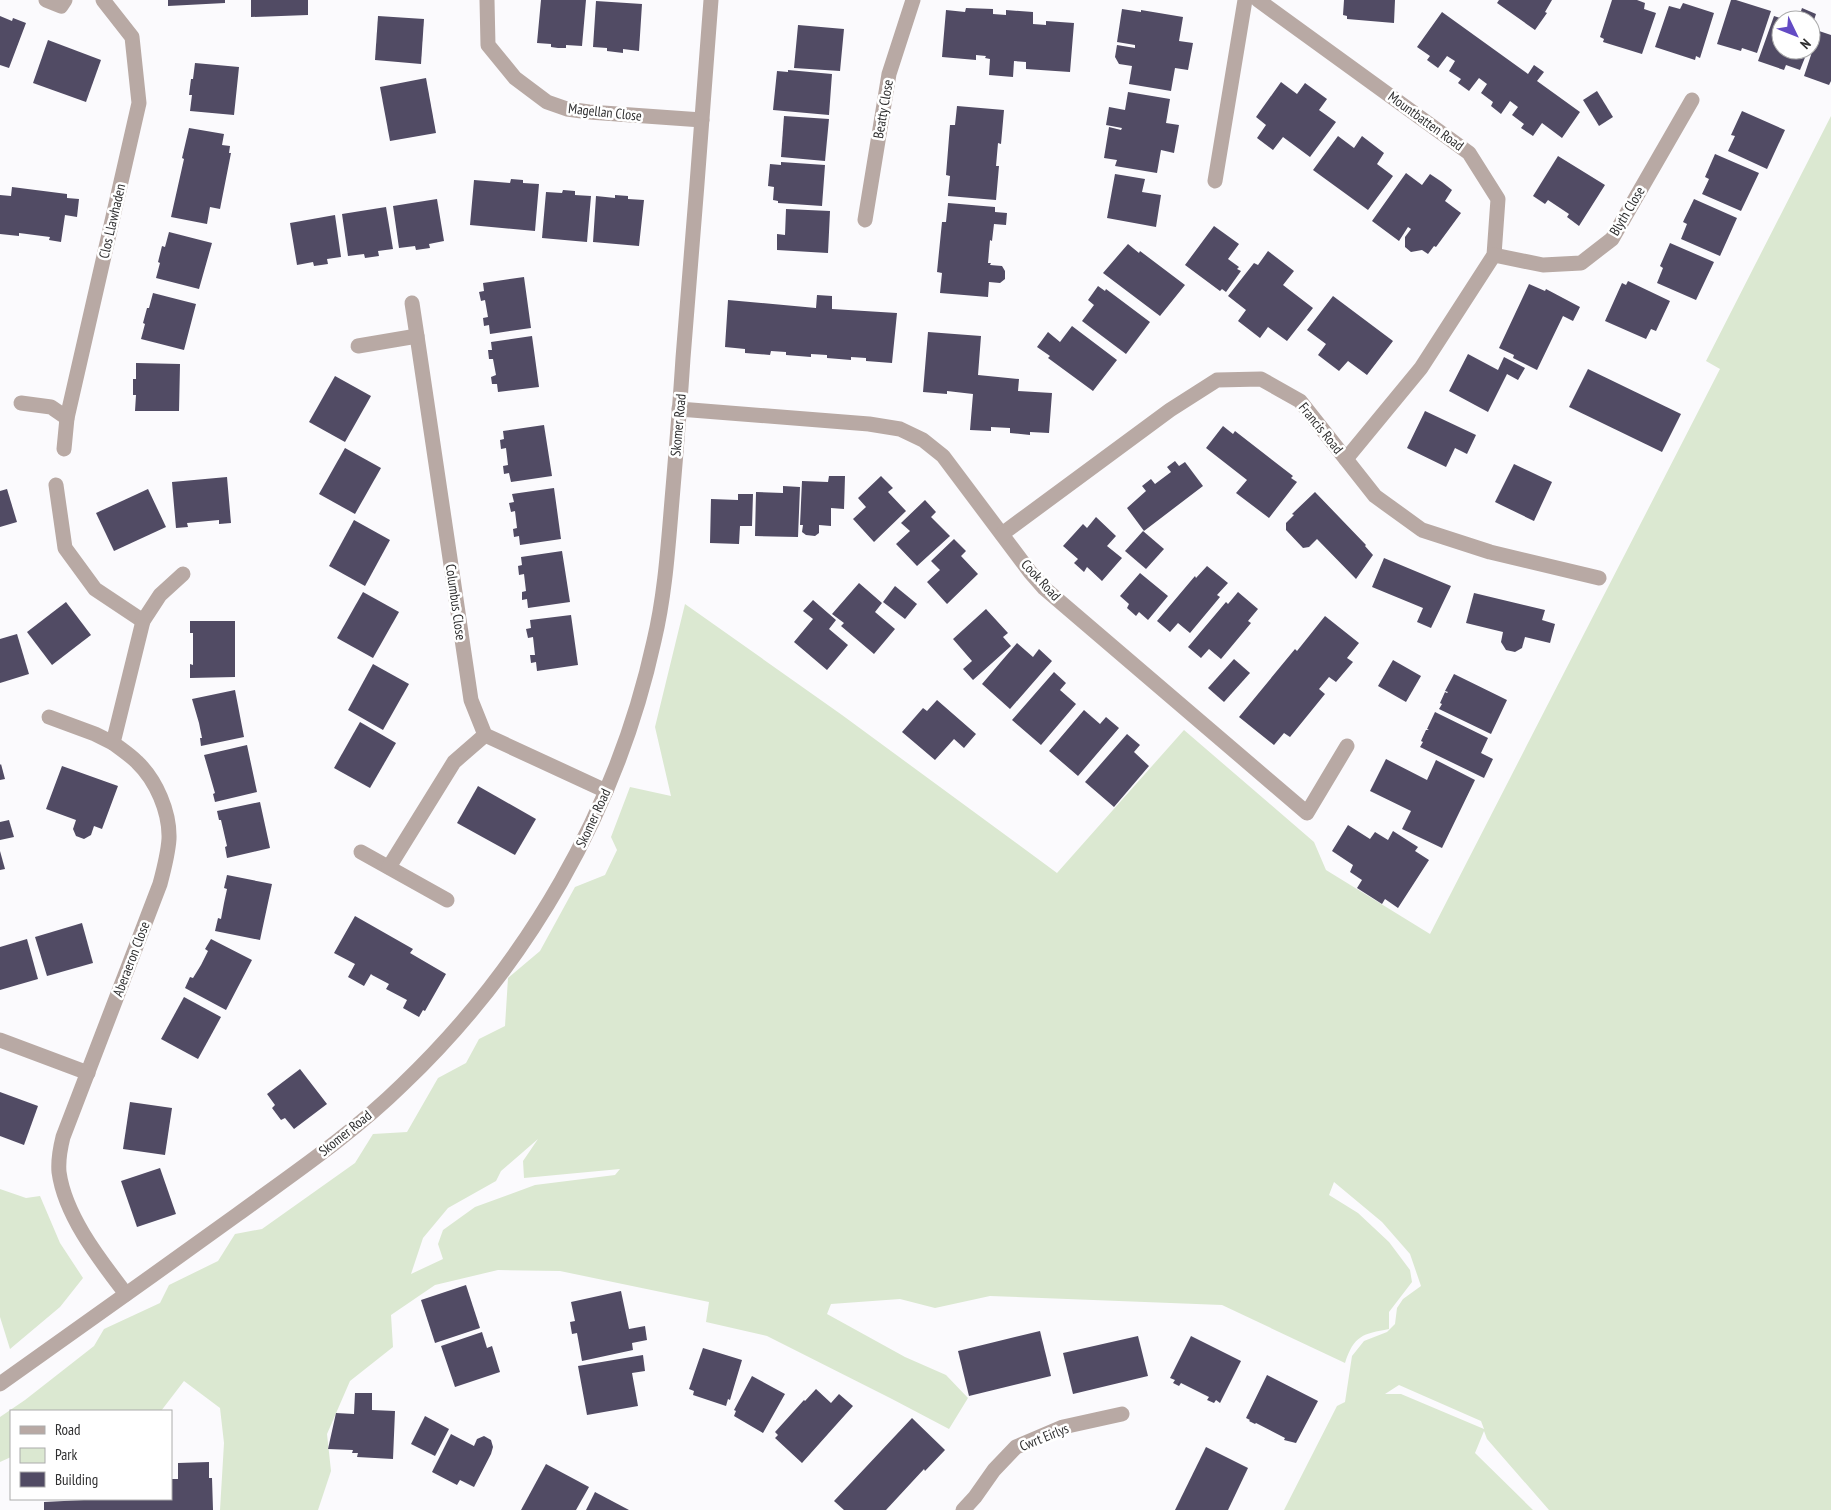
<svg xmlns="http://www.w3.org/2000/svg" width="1831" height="1510" font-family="'PT Sans Narrow',sans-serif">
  <rect width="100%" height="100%" fill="#fbfafd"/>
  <!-- green -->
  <g fill="#dbe8d1" fill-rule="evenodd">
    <path d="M1831,116V1510H1549L1487,1439L1484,1431L1475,1453L1533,1510H1284L1337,1406L1345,1402L1352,1356L1364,1341L1387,1332L1395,1324L1397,1308L1403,1299L1421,1286L1410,1254L1382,1222L1334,1182L1329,1195L1358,1213L1389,1242L1410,1270L1412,1282L1389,1312V1329C1363,1334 1354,1335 1345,1363L1222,1305L990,1296L935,1308L900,1299L831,1304L827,1314L905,1357L946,1375L968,1398L949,1429L892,1399L767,1336L706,1322L709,1302L560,1271L498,1270L435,1285L391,1315L393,1347L350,1381L327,1434L331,1471L318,1510H220L224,1443L220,1408L184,1381L161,1411H11V1457L0,1462V1417L25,1400L94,1346L104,1329L160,1303L169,1285L218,1261L235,1234L262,1229L355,1163L373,1134L407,1132L438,1078L466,1063L479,1039L505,1026L508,978L540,951L575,887L605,875L617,850L611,837L630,787L671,796L655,727L685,604L842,715L1057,873L1184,730L1314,842L1326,870L1430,934L1720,369L1706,361ZM538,1139L523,1161L524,1178L620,1169L615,1175L535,1185L475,1207L443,1230L438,1244L443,1259L411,1274L423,1238L448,1208L496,1181L501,1171ZM1399,1385L1481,1421L1484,1429L1401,1394H1385Z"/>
    <polygon points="0,1189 26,1198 40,1196 60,1243 83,1278 60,1307 10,1349 0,1317"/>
  </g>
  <!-- building -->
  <g fill="#514b64">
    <polygon points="168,0 225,0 225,3 168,6"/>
    <polygon points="251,0 308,0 308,15 251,17"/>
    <polygon points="541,0 586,0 582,46 566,45 566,48 558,48 551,47 551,44 537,43"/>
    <polygon points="1344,0 1395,0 1394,23 1347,19 1347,16 1343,15"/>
    <polygon points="1499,0 1552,0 1545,12 1547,13 1535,30 1497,3"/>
    <polygon points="1612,0 1637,0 1645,3 1644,9 1656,13 1642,54 1603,42 1604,39 1600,37"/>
    <polygon points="1731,0 1736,0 1771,11 1757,53 1742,48 1741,51 1717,44"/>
    <polygon points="596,1 642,4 639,51 623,49 623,53 607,51 607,48 593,47"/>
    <polygon points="1683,3 1714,13 1700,58 1696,56 1695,60 1655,47 1669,6 1680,9"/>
    <polygon points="966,8 993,9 993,14 1006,15 1006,10 1033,12 1033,24 1046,25 1046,21 1074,23 1070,72 1026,69 1026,62 1014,61 1013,77 989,75 990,59 985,58 986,56 976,55 976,60 942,57 946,10 965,12"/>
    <polygon points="1802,8 1816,14 1811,29 1815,30 1811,39 1811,20 1798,20"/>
    <polygon points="1122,9 1141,12 1141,10 1183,17 1179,41 1193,43 1188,70 1175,68 1171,91 1129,84 1132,66 1119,64 1115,57 1117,45 1135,48 1135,45 1117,42"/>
    <polygon points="1442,12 1528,74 1534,65 1544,72 1537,81 1580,112 1562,138 1542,123 1533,136 1521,128 1524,124 1512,115 1518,107 1510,101 1501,114 1491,106 1493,102 1481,93 1487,84 1479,78 1469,91 1458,83 1461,79 1449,71 1455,61 1447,56 1438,68 1427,60 1430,56 1417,47"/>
    <polygon points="0,16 12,21 13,18 26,23 9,68 0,65"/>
    <polygon points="378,16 424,19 421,64 375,60"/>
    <polygon points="1774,16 1786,20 1781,20 1781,50 1808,50 1800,70 1786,65 1784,70 1758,61"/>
    <polygon points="798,25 844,29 840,71 794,68"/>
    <polygon points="1819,31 1831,35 1831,81 1829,85 1804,76"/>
    <polygon points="48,40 101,60 86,102 33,83"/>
    <polygon points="195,63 239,67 234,115 190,111 192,95 189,95 191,79 193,79"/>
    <polygon points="788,70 832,74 829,115 773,110 777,71 788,72"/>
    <polygon points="426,78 436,133 390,141 380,87"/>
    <polygon points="1281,82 1297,94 1305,83 1327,99 1319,110 1336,122 1310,157 1283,137 1273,150 1257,138 1266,125 1256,117"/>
    <polygon points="1597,91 1613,117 1599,126 1583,100"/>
    <polygon points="1128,92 1170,99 1166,123 1179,125 1174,153 1161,150 1157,173 1115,166 1117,160 1104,158 1109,127 1121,130 1122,128 1106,125 1109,107 1125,110"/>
    <polygon points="957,106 1004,110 1001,144 998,143 996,166 999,166 996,200 948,196 950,176 946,175 950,125 955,125"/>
    <polygon points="1742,111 1785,130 1767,169 1728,151 1735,136 1731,135"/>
    <polygon points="784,116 829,119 825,161 781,157"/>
    <polygon points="189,128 224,134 222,145 230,146 229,153 231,153 220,209 210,207 207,224 171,217 184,159 182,158"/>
    <polygon points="1338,136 1354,148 1362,136 1384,153 1377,164 1393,176 1368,210 1313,170"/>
    <polygon points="1715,154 1759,173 1741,211 1702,194 1709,179 1705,177"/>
    <polygon points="1558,156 1605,185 1579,226 1567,217 1569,214 1548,200 1545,204 1533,196"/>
    <polygon points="781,162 825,165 822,206 778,203 778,201 773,200 774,187 768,186 770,164 781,165"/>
    <polygon points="1406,173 1422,185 1430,174 1442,182 1452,190 1445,201 1461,213 1436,247 1434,246 1428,254 1422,250 1411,252 1405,247 1405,237 1411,229 1408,227 1399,241 1372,221"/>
    <polygon points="1115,174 1145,179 1142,192 1161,195 1156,227 1107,218"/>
    <polygon points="511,179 523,180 523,183 539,184 535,231 470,225 474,180 510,183"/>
    <polygon points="12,187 67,194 67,198 79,199 77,217 65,215 61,242 49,240 50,237 19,233 19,236 0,234 0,195 11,196"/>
    <polygon points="563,190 575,191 575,195 591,196 587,242 542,238 546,192 562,193"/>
    <polygon points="615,195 628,196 628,199 644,200 639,246 593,242 596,196 615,198"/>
    <polygon points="437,199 444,241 429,244 430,248 416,250 415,246 399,248 393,206"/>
    <polygon points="1694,199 1737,218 1720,256 1681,239 1687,224 1683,222"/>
    <polygon points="948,203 995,207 995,212 1007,213 1006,225 994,224 992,241 990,240 988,263 991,263 990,265 1002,266 1005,271 1005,279 1000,283 989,282 988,297 940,293 942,273 937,272 942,222 946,222"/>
    <polygon points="386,207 393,249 378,251 379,256 365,258 364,254 348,256 342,214"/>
    <polygon points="786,209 830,211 828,253 777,250 777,234 785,235"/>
    <polygon points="335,215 341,257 327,259 328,264 314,266 313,262 297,265 290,223"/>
    <polygon points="1214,226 1239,244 1228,259 1239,267 1237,269 1241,271 1226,292 1222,289 1220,291 1185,265"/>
    <polygon points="169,232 212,243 199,289 156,278 160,263 158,262 162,246 165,247"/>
    <polygon points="1670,243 1714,262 1696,300 1657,283 1663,268 1660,266"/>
    <polygon points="1128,244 1139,253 1140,251 1185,285 1160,316 1103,273"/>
    <polygon points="1268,251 1294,271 1283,285 1313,308 1287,341 1268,327 1260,338 1238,321 1246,310 1228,296 1254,263 1258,265"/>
    <polygon points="524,277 531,328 490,334 489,325 484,326 483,318 488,317 485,300 481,301 479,292 484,291 483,283"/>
    <polygon points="1628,281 1670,301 1656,331 1651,329 1646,339 1605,321 1622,283 1626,285"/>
    <polygon points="1529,284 1545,291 1546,289 1580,307 1573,321 1563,316 1537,370 1513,358 1514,355 1499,348"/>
    <polygon points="1098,286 1105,291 1106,289 1150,322 1126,354 1082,321 1094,305 1088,300"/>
    <polygon points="153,293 196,304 184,350 141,339 145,324 143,323 147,308 149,308"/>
    <polygon points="817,295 832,296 832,309 897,313 892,363 866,361 866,358 851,357 851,360 827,358 827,355 811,354 811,357 786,355 786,352 771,351 770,355 745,353 745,349 725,347 728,300 816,308"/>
    <polygon points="1333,296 1393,341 1367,375 1348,361 1339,371 1318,355 1326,344 1307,330"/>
    <polygon points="1072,326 1117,360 1093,391 1048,358 1050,356 1037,347 1048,332 1060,342"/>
    <polygon points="928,332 981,336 978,375 1019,379 1018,391 1052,393 1049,433 1030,432 1030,435 1010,433 1010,428 991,427 991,431 970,430 973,394 947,391 947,394 923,392"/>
    <polygon points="532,336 539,387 498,392 497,384 492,384 491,377 496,375 493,359 489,359 488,350 492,350 491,342"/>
    <polygon points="1468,354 1498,370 1504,357 1525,368 1518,380 1507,374 1488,412 1449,391"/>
    <polygon points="136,363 180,364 179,411 135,411 136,395 133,395 133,379 136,379"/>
    <polygon points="1588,369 1681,414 1662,452 1569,407"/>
    <polygon points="335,376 371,396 345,442 309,422"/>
    <polygon points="1425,411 1476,435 1467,454 1455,448 1446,467 1407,448"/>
    <polygon points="544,425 552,476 511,482 509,473 504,474 503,466 508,465 506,448 501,449 500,440 504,439 503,431"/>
    <polygon points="1223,426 1233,434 1235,431 1293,476 1291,478 1297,482 1269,518 1236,493 1247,480 1206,448"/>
    <polygon points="345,448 381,468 355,514 319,494"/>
    <polygon points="1175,461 1179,466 1185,462 1203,486 1144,531 1127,508 1146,491 1142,486 1151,479 1155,484 1171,472 1167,467"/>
    <polygon points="1514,464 1552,482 1534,521 1495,502"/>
    <polygon points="829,476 845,476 844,509 831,508 831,526 819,525 819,533 815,536 806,535 802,532 803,525 800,525 802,481 828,482"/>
    <polygon points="881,476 893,488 888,492 906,511 874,542 853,519 866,507 858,498"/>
    <polygon points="227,477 231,523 219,524 219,520 187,523 188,527 176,528 172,482"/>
    <polygon points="783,486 800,487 798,537 755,536 756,492 783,493"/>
    <polygon points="554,488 561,539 520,545 519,536 514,537 513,529 517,528 515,511 511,512 509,503 514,502 512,494"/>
    <polygon points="7,489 17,522 0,527 0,491"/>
    <polygon points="148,489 166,527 114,551 96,513"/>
    <polygon points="1315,492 1366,545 1365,546 1373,555 1356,579 1317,539 1309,547 1303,548 1286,530 1286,523 1294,515 1292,514"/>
    <polygon points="738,494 753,494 752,526 740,526 739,544 710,543 711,499 738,500"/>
    <polygon points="925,500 936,512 931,517 950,536 917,566 896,544 910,531 901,523"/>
    <polygon points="1096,517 1116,536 1107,546 1122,558 1102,581 1087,567 1084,572 1074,563 1078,559 1063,546 1083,524 1087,528"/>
    <polygon points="354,520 390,540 365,586 329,566"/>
    <polygon points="1143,531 1164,549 1146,569 1125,551"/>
    <polygon points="954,539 966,551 961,556 978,574 947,604 927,582 940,570 931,561"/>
    <polygon points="562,551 570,602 528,608 527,599 522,600 522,592 526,591 524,574 519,575 518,566 522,565 521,557"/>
    <polygon points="1384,558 1451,586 1431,628 1417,622 1423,608 1372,587"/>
    <polygon points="1207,566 1228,583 1217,595 1220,597 1190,633 1178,623 1170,632 1157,621 1195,576 1196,578"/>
    <polygon points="1140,573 1168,596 1148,620 1139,612 1136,616 1127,608 1129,604 1120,596"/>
    <polygon points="859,583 882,603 875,612 895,629 874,654 841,626 844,623 832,614"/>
    <polygon points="895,586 917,604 905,619 883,602"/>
    <polygon points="363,592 399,612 373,658 337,638"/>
    <polygon points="1238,592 1258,609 1248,621 1251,623 1221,659 1209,649 1201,658 1188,647 1226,602 1228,604"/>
    <polygon points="1474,593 1545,610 1542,620 1555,624 1550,643 1525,637 1522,648 1515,652 1506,650 1501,642 1503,632 1466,623"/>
    <polygon points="813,600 836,620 829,629 848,645 827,670 794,642 813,619 803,611"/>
    <polygon points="66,602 91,635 52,665 27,632"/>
    <polygon points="986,609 1008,633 1003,637 1011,646 973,680 963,669 972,661 953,639"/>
    <polygon points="571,615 578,665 537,671 536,662 531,663 530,655 535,655 533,637 528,638 526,629 531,628 530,620"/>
    <polygon points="1325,616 1359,643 1347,658 1353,662 1336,682 1329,677 1319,689 1325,694 1290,737 1284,733 1274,745 1239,717 1295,649 1297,651"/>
    <polygon points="190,621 235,621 235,677 190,678 190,664 193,665 193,633 190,633"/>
    <polygon points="17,634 29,674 0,683 0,639"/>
    <polygon points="1017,643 1033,657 1039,649 1052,661 1010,709 982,684"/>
    <polygon points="1234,659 1250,673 1224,702 1208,688"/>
    <polygon points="1393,660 1421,676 1406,702 1378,686"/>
    <polygon points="373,664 409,684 383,730 348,710"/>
    <polygon points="1054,672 1066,683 1060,690 1076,704 1041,745 1012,720"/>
    <polygon points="1454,674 1507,700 1491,734 1439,709 1442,704 1440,703 1445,692 1447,693 1448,692 1445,691"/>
    <polygon points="235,690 244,737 201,746 200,738 202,738 199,723 192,699"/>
    <polygon points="937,700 976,734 964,748 954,739 935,760 902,732 923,708 927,711"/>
    <polygon points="1084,710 1100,724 1106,717 1119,728 1078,776 1049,751"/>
    <polygon points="1435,712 1488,738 1481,753 1493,759 1484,778 1420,747 1423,742 1421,741 1426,730 1429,730 1427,729"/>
    <polygon points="360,722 396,743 370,788 334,768"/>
    <polygon points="1127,734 1140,745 1134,752 1149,766 1114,807 1085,782"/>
    <polygon points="247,745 257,792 215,802 213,794 215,793 204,755"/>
    <polygon points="1386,759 1427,780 1436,760 1475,780 1442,848 1402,829 1411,811 1370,791"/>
    <polygon points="1,764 5,779 0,780 0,765"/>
    <polygon points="62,766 118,786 102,829 94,826 91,835 84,839 76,836 73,829 76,820 46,809"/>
    <polygon points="478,786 536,819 515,855 457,823"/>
    <polygon points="260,802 270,848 227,858 225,847 227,846 221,820 219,820 217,811"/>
    <polygon points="9,820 14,837 0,840 0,822"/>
    <polygon points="1348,825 1370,839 1375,832 1388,840 1393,831 1418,847 1415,851 1429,860 1398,908 1385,899 1382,904 1357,888 1362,880 1350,872 1353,865 1332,851"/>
    <polygon points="0,851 5,869 0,870"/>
    <polygon points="227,875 272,884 260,940 215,931 218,918 221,919 224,903 227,889 224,888"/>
    <polygon points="355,916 413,949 410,953 446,974 425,1011 423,1010 419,1017 403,1008 407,1000 386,989 389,984 372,975 371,974 364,986 348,977 355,964 334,953"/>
    <polygon points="82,923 93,963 47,976 35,937"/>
    <polygon points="27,939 38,979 0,990 0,947"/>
    <polygon points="211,939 252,960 226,1010 185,988 190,977 193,978 201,965 208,951 205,949"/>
    <polygon points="184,997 221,1017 198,1059 161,1039"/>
    <polygon points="300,1069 327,1104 294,1129 285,1118 281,1120 272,1108 275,1105 267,1094"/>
    <polygon points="0,1092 38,1106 24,1145 0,1136"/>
    <polygon points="130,1102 172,1108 165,1155 123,1149"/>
    <polygon points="160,1168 176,1214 137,1227 121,1181"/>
    <polygon points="466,1285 480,1328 435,1343 421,1300"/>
    <polygon points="621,1291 629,1329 645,1326 647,1340 632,1343 633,1350 582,1361 577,1333 572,1334 570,1322 575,1321 571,1302"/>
    <polygon points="1040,1331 1051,1376 969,1396 958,1351"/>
    <polygon points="482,1332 487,1348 492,1346 500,1372 455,1387 441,1346"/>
    <polygon points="1138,1336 1148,1376 1073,1394 1063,1353"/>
    <polygon points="1191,1336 1241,1361 1220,1403 1216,1400 1214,1403 1207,1400 1209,1397 1181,1383 1179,1386 1173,1383 1175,1380 1170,1378"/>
    <polygon points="703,1348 742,1360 730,1400 728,1399 726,1406 693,1395 694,1391 689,1389"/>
    <polygon points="643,1355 645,1371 632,1373 638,1406 587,1415 578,1366"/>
    <polygon points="1267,1375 1318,1401 1296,1443 1284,1440 1285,1438 1256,1423 1255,1424 1249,1421 1250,1420 1246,1418"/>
    <polygon points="752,1376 785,1394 763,1433 734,1416 736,1411 734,1410"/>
    <polygon points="816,1389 831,1403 839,1394 853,1406 802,1463 775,1438 778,1435 775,1432 804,1400 805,1401"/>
    <polygon points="355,1393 372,1393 372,1410 395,1411 393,1459 357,1457 358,1453 352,1453 353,1450 328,1449 336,1413 354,1414"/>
    <polygon points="425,1416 449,1429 435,1456 411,1444"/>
    <polygon points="912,1418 945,1450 925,1471 924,1469 886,1510 844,1510 834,1501"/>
    <polygon points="451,1434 474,1446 477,1439 484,1436 491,1440 493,1447 491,1454 474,1487 460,1480 457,1485 432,1472"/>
    <polygon points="1206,1447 1248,1468 1228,1510 1175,1510"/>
    <polygon points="209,1462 209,1478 212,1478 213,1510 44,1510 44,1502 84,1500 84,1499 171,1499 171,1479 178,1479 178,1463"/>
    <polygon points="546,1464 589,1487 576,1510 521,1510"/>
    <polygon points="595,1492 629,1510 586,1510"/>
  </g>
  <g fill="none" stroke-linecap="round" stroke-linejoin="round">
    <!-- minor -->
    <g stroke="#b8a9a4" stroke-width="15">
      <polyline points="46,0 61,6 65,0"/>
      <polyline points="487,0 488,45 515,78 547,102 567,109 589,112 702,120"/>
      <polyline points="1258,0 1469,153 1498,199 1494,255 1421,368 1346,459"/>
      <polyline points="1215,181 1245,0"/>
      <polyline points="865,220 889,74 913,0"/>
      <polyline points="1494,255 1543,265 1581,263 1612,239 1692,100"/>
      <polyline points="417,336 471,700 485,735 606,791"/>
      <polyline points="358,346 417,336 412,303"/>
      <polyline points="21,403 51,407 67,418"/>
      <polyline points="679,409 869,424 900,429 923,440 943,456 1030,572 1044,588 1307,813 1347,746"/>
      <polyline points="64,449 67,418 139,103 132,37 103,0"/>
      <polyline points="56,485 65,548 95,589 143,621"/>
      <polyline points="1002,534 1170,410 1217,380 1261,379 1300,401 1375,496 1422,530 1490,552 1599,578"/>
      <polyline points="49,717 95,734 113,743"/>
      <polyline points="361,852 447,900"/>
      <polyline points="389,867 454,762 485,735"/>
      <polyline points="0,1040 88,1073"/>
      <path d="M126,1294C100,1260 65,1216 59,1172C58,1160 60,1149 63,1137L160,884C164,869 168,854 169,839C170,812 156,780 137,762C130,755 121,749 113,743L143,621L160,595L183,574"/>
      <path d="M0,1384C79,1328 159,1271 238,1214C294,1173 352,1134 402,1085C527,966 617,810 654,641C665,595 668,547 672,500C676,453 680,406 683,358C693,239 702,119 711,0"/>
      <polyline points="963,1510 975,1497 994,1470 1016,1447 1063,1427 1122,1414"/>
    </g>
  </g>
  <g text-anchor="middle" stroke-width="5" stroke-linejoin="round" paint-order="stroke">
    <!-- street labels -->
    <g font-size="14" fill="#2f2f30" stroke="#fff">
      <text transform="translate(883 109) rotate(-80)" y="5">Beatty Close</text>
      <text transform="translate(605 112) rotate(6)" y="5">Magellan Close</text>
      <text transform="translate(1426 121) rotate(36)" y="5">Mountbatten Road</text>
      <text transform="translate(1627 211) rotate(-59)" y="5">Blyth Close</text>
      <text transform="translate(112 221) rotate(-77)" y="5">Clos Llawhaden</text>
      <text transform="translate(678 425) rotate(-85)" y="5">Skomer Road</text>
      <text transform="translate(1321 428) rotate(51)" y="5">Francis Road</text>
      <text transform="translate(1041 580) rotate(47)" y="5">Cook Road</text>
      <text transform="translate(456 602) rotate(82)" y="5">Columbus Close</text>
      <text transform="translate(593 818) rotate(-65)" y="5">Skomer Road</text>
      <text transform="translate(131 959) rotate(-69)" y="5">Aberaeron Close</text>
      <text transform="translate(345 1133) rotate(-39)" y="5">Skomer Road</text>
      <text transform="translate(1044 1437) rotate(-22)" y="5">Cwrt Eirlys</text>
    </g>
  </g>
  <!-- legend -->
  <rect x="10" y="1410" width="162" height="90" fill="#ffffff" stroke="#acacac"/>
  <rect x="20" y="1426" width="25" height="8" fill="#b8a9a4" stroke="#acacac"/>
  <text x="55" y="1435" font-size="15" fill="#2f2f30">Road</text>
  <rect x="20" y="1448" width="25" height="15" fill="#dbe8d1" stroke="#acacac"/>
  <text x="55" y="1460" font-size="15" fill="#2f2f30">Park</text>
  <rect x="20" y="1472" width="25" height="15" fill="#514b64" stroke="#acacac"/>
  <text x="55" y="1485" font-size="15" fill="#2f2f30">Building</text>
  <!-- north arrow -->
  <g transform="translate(1796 35) rotate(133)"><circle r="24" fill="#ffffff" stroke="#acacac"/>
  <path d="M0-4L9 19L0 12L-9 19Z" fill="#634bc4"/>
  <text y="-8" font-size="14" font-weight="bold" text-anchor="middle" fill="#2f2f30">N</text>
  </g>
</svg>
